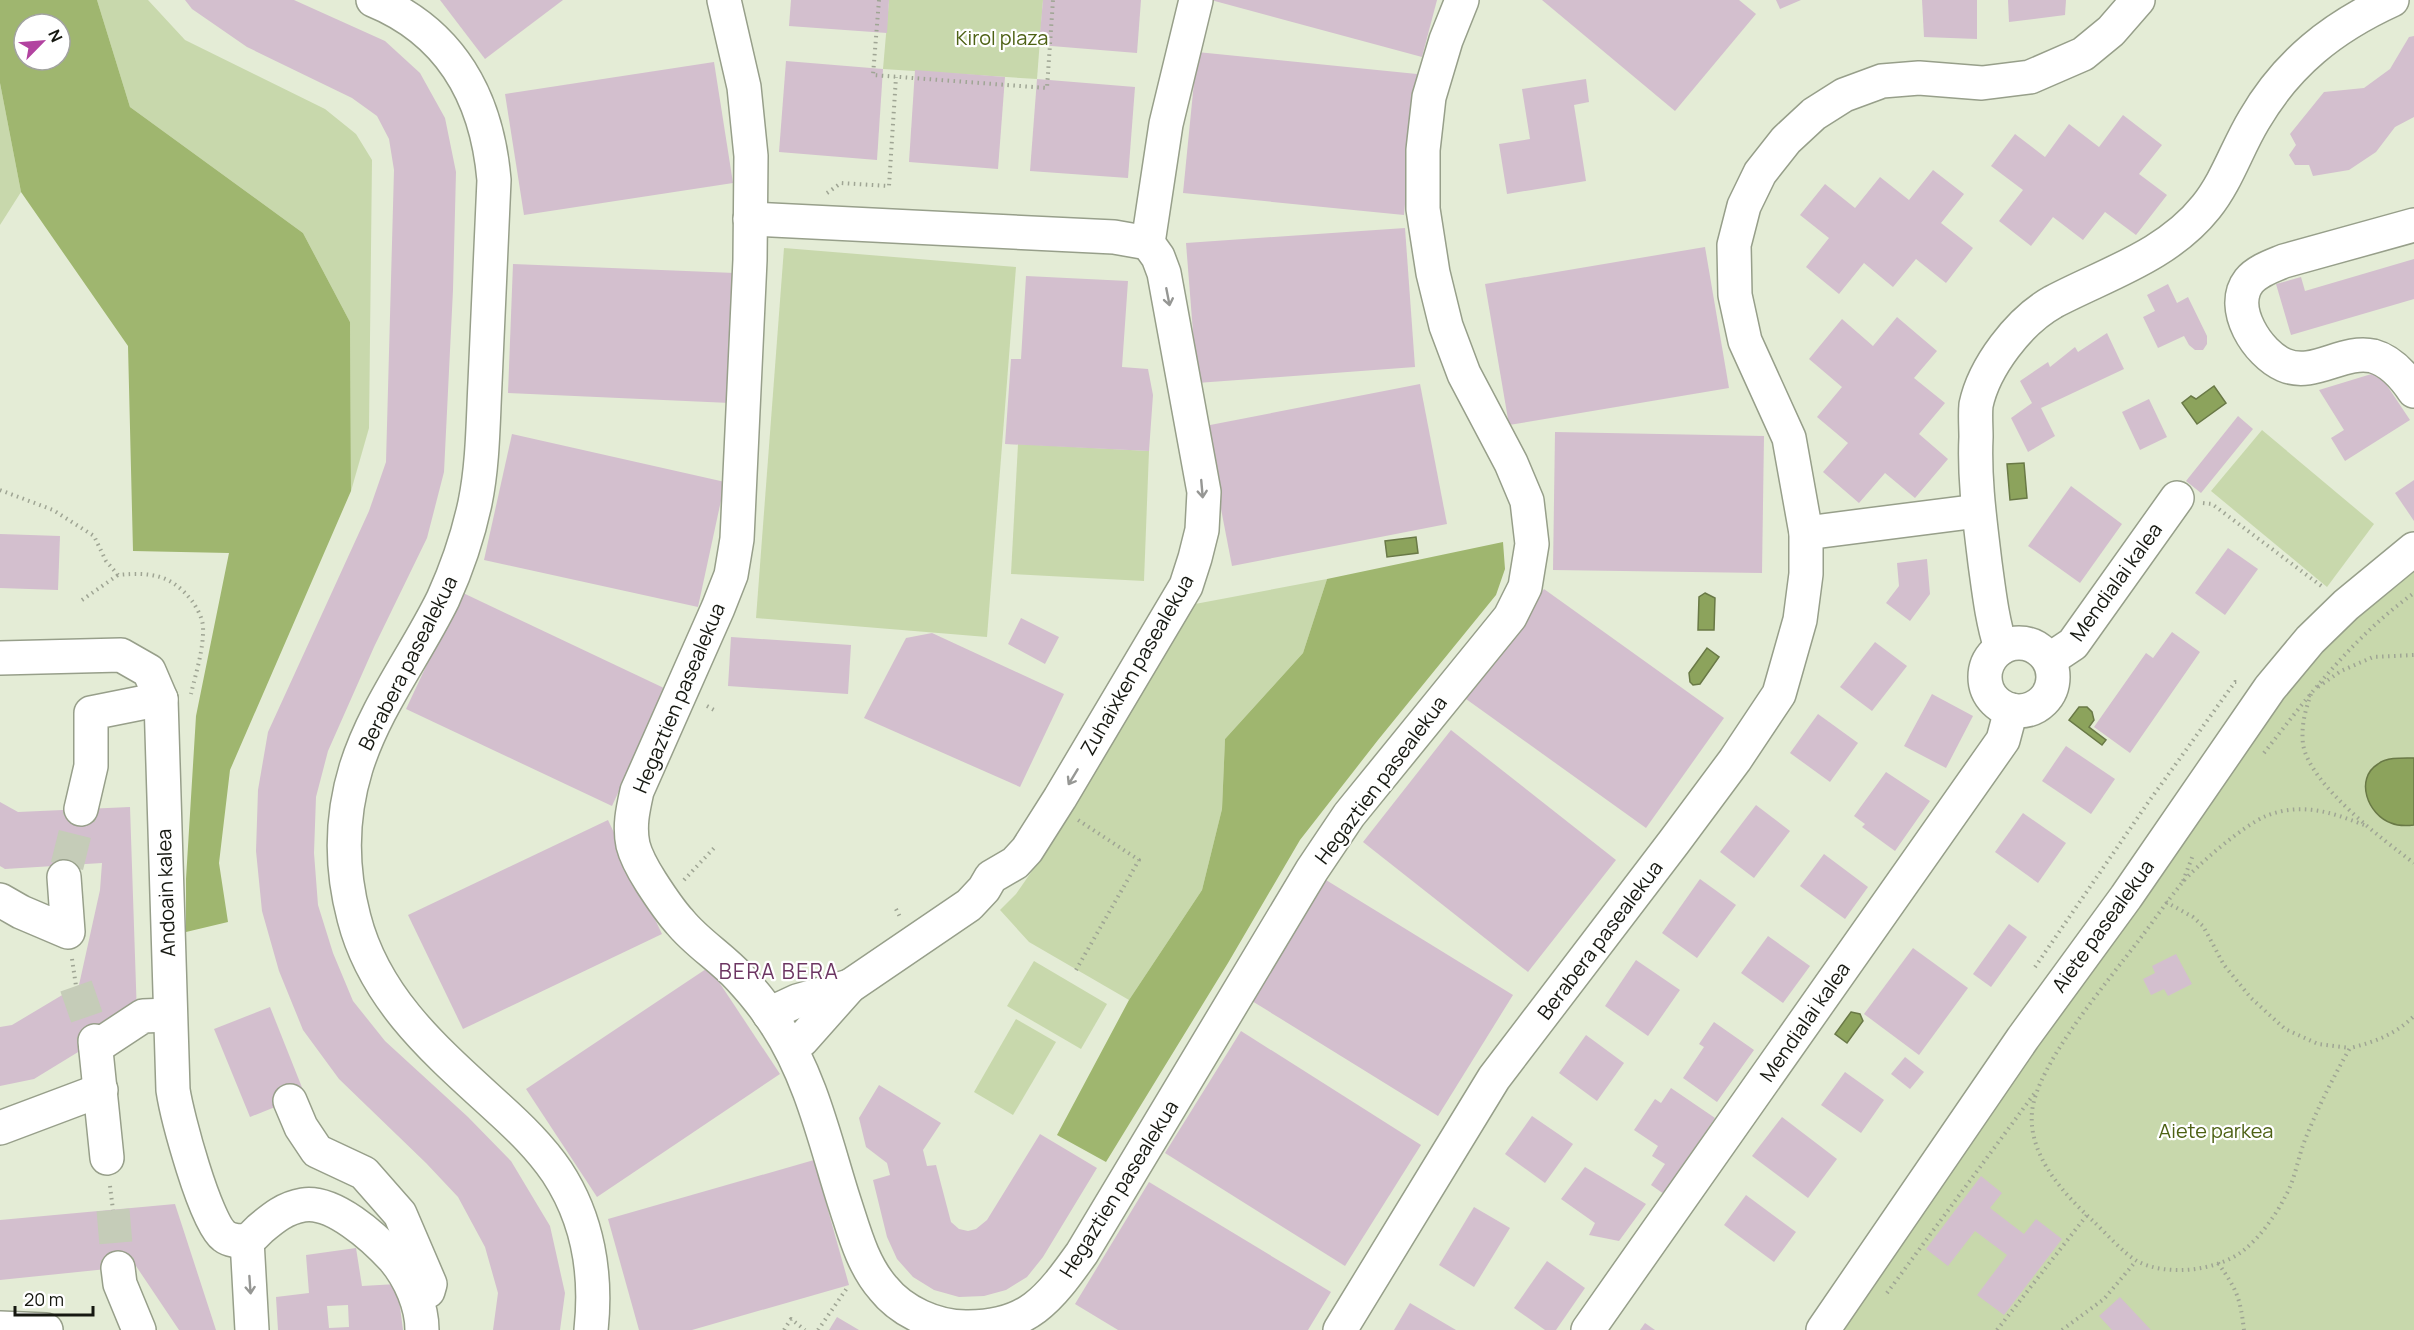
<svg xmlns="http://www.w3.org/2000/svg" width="2414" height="1330" font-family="Manrope,sans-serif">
  <rect width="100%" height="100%" fill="#e4ecd6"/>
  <!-- green -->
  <g fill="#c8d8ac">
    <polygon points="97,0 148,0 185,40 325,109 356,134 372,160 369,428 351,491 350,322 303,233 130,107"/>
    <polygon points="889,0 1043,0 1037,79 883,69"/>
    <polygon points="0,83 21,192 0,225"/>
    <polygon points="784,248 1016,267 987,637 756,618"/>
    <polygon points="2262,430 2374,524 2327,587 2211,491"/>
    <polygon points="1018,444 1149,451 1144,581 1011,574"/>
    <polygon points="2414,567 2414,1330 1840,1330 2270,700 2353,613"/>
    <polygon points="1327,579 1303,653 1225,739 1222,809 1202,890 1129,1000 1029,942 1000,910 1016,894 1032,871 1195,604"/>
    <polygon points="1034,961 1107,1004 1081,1049 1007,1006"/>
    <polygon points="1016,1019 1056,1042 1013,1115 974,1092"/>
  </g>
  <!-- forest -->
  <g fill="#9fb66f" fill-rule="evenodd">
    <path d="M0,0H97L130,107L303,233L350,322L351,491L230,770L219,863L228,922L186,932V879L196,716L229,553L133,551L128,346L21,192L0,83ZM24,24H60V60H24Z"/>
    <polygon points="1503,542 1505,569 1496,595 1378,740 1300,840 1228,963 1106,1162 1057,1135 1129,1000 1202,890 1222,809 1225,739 1303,653 1327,579"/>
  </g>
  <!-- water -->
  <g fill="#8ca35c" stroke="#697946" stroke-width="1.5">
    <polygon points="2214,386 2226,403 2197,424 2182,403 2191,396 2196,399"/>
    <polygon points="2024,463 2027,498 2010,500 2007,464"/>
    <polygon points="1416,537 1418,553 1387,557 1385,541"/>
    <polygon points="1705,593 1715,598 1714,630 1698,630 1699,597"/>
    <polygon points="1707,648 1719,657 1700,684 1693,685 1690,682 1689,673"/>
    <polygon points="2079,707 2087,707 2092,712 2094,720 2089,727 2106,740 2102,745 2069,720"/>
    <path d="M2414,758V825C2406,826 2398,826 2391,823C2368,815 2354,779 2378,764C2387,757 2403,758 2414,758Z"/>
    <polygon points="1851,1012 1860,1014 1863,1021 1847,1043 1835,1034"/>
  </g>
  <!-- building -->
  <g fill="#d3bfce" fill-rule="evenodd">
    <polygon points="185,0 294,0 385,41 420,73 445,118 456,172 453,290 444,472 427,538 374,647 328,751 316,797 314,853 318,905 333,953 353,1001 385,1041 468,1117 511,1161 550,1226 565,1293 560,1330 493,1330 498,1293 485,1247 458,1197 426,1163 339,1079 303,1030 279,971 262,911 256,851 258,790 268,732 369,511 386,462 394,170 389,139 377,116 352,98 247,47 192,9"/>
    <polygon points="440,0 563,0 485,59"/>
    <polygon points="791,0 889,0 887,33 789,26"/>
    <polygon points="1043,0 1141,0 1137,53 1039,45"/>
    <polygon points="1211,0 1437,0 1422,57"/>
    <polygon points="1542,0 1739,0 1756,14 1675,111"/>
    <polygon points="1776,0 1801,0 1780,9"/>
    <polygon points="1922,0 1977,0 1977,39 1924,37"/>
    <polygon points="2008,0 2066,0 2065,15 2009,22"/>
    <polygon points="2414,36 2414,117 2395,127 2376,152 2349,170 2313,176 2309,165 2295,165 2289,155 2296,145 2290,134 2324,92 2364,88 2390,69 2409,37"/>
    <polygon points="1197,52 1417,74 1404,215 1183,193"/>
    <polygon points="786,61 883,69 877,160 779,152"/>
    <polygon points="714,62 733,183 524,215 505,94"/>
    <polygon points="915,70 1005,77 998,169 909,162"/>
    <polygon points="1037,79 1135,87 1128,178 1030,171"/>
    <polygon points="1586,79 1589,102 1574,105 1586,181 1507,194 1499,144 1530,139 1522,89"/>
    <polygon points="2123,115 2162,145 2139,174 2167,195 2136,235 2105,212 2083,240 2053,217 2031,246 1999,221 2023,190 1991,166 2015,134 2045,157 2069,124 2099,147"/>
    <polygon points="1933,170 1964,194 1941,223 1973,248 1946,283 1916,259 1893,287 1864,263 1839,294 1806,267 1829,238 1800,215 1825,184 1855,208 1880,177 1909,200"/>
    <polygon points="1405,228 1415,367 1197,383 1186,243"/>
    <polygon points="1705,247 1729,388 1509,425 1485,284"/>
    <polygon points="2414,259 2414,299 2291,335 2276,284 2301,277 2305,291"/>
    <polygon points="513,264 735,273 730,403 508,393"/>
    <polygon points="1026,276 1128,281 1122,367 1148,369 1153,395 1149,451 1005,444 1011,359 1021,359"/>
    <polygon points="2168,284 2177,303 2188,297 2207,336 2207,344 2203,350 2195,350 2189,345 2184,336 2158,348 2143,317 2155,311 2147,295"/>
    <polygon points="1897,317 1937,351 1914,378 1945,403 1919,434 1948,459 1915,498 1885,473 1859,503 1823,472 1848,443 1817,417 1842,387 1809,359 1842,319 1873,346"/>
    <polygon points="2107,333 2124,369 2041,408 2055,436 2028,452 2011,418 2032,403 2020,381 2048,362 2050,367 2075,347 2078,352"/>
    <polygon points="2378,372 2410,420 2345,461 2331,438 2344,430 2319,390"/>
    <polygon points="1420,384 1447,524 1232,566 1205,426"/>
    <polygon points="2149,399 2167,437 2140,450 2122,412"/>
    <polygon points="2238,416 2253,429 2201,493 2186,481"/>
    <polygon points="1555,432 1764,436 1762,573 1553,570"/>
    <polygon points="512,434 725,482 698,607 484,560"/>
    <polygon points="2414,480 2414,521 2395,493"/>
    <polygon points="2071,486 2122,524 2080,583 2028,546"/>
    <polygon points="0,534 60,536 58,590 0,588"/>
    <polygon points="2228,548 2258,569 2225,615 2195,593"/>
    <polygon points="1927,559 1930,594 1910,621 1886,603 1899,586 1897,563"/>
    <polygon points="1544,589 1724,718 1646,828 1466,699"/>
    <polygon points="461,592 666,689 612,806 406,709"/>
    <polygon points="1021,618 1059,637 1045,664 1008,644"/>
    <polygon points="2172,632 2200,652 2130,753 2094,727 2146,653 2153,658"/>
    <polygon points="932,633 1064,694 1020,787 864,718 906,638"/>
    <polygon points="731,637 851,645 848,694 728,686"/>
    <polygon points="1875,642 1907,666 1872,711 1840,687"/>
    <polygon points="1932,694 1973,716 1946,768 1904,746"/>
    <polygon points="1818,714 1858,743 1830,782 1790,753"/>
    <polygon points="1451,730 1616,860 1528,972 1363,842"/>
    <polygon points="2066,746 2115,779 2091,814 2042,781"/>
    <polygon points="1886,772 1930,801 1895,851 1862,827 1865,824 1854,816"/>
    <polygon points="0,802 18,812 130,807 137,1016 34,1079 0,1086 0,1027 12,1025 79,985 100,890 102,863 5,869 0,866"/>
    <polygon points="1756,805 1790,831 1754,878 1720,852"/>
    <polygon points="2023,813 2066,843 2038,883 1995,852"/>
    <polygon points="608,820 662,934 463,1029 408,915"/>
    <polygon points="1824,854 1868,887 1845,919 1800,886"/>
    <polygon points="1700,879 1736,905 1697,958 1662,933"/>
    <polygon points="1326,880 1513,995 1438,1116 1252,1001"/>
    <polygon points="2009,924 2027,937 1991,987 1973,974"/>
    <polygon points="1768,936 1810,966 1783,1003 1741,973"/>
    <polygon points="1913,948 1968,988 1919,1055 1864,1014"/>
    <polygon points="2176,954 2192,984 2168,996 2164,989 2151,995 2143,979 2155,973 2152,966"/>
    <polygon points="1636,960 1680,990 1648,1036 1605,1006"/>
    <polygon points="709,967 780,1074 597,1197 526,1089"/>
    <polygon points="270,1007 305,1095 250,1117 214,1029"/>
    <polygon points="1714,1022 1754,1050 1717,1102 1683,1078 1704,1047 1699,1044"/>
    <polygon points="1241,1031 1421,1145 1345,1266 1165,1153"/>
    <polygon points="1586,1035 1624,1063 1597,1101 1559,1073"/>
    <polygon points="1905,1057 1924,1072 1910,1089 1891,1074"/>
    <polygon points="1845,1072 1884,1100 1861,1133 1821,1105"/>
    <polygon points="879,1085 941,1123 923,1150 927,1166 936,1165 951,1222 959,1229 968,1231 976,1229 987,1220 1040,1134 1097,1168 1043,1257 1027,1277 1006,1290 984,1296 959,1297 934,1290 913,1277 897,1259 887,1237 873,1180 890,1175 887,1163 866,1147 859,1118"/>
    <polygon points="1671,1088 1715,1118 1664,1194 1651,1185 1665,1164 1652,1156 1658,1146 1634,1130 1655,1099 1661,1103"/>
    <polygon points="1532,1116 1573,1144 1545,1183 1505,1154"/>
    <polygon points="1782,1117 1837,1159 1808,1198 1752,1156"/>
    <polygon points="814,1160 849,1285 692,1330 639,1330 608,1219"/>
    <polygon points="1585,1167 1646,1204 1619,1241 1589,1235 1595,1223 1561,1199"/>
    <polygon points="1981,1176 2002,1193 1990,1208 2024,1234 2036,1219 2062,1239 2004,1315 1977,1295 2007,1255 1975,1231 1948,1266 1926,1249"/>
    <polygon points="1149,1182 1331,1292 1308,1330 1118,1330 1075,1304"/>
    <polygon points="1746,1195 1796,1232 1774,1262 1724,1225"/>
    <polygon points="175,1204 216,1330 179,1330 136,1266 0,1280 0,1220"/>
    <polygon points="1474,1207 1510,1228 1474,1287 1439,1265"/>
    <path d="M356,1248L362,1286L397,1284L403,1330H278L276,1297L309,1293L306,1255ZM348,1305L349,1327L329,1328L327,1306Z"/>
    <polygon points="1547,1261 1585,1288 1556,1330 1545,1330 1514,1308"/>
    <polygon points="2120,1297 2151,1330 2112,1330 2099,1316"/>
    <polygon points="1410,1303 1456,1330 1394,1330"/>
    <polygon points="837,1317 859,1330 829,1330"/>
    <polygon points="1645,1323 1655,1330 1640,1330"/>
  </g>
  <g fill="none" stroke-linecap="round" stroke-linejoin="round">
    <!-- minor-tunnel -->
    <g stroke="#c5ccb8" stroke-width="33" stroke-dasharray="33 16" stroke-linecap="butt">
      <polyline points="67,866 81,809"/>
      <polyline points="76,986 95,1041"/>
      <polyline points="113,1210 118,1268"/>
    </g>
    <!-- minor casing -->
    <g stroke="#979f8a" stroke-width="36">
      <g id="minor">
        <path d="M373,0C451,32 487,98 494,180C491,247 488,315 485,383C483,422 483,464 475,503C468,536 457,568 443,599C415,656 375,707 356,768C341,817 341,869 354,918C375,1000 437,1052 497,1107C519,1127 540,1147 557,1172C588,1219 597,1275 591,1330"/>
        <path d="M724,0L744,87L751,156L750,260L737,539L731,575L718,608L637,791C633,809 629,826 633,845C636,857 644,871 651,882C660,896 669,910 680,922C697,943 722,958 740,978C753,992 766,1008 776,1024C811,1077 825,1141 844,1201C854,1231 862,1264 883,1288C902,1312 936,1327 966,1327C1028,1328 1049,1299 1082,1253L1312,870L1349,815L1510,617L1525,587L1532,544L1527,501L1511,463L1464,374L1446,326L1433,273L1423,209V150L1429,97L1446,40L1462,0"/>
        <polyline points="750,219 1114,237 1148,243"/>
        <path d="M2414,225L2284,261C2272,266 2257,271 2249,281C2228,308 2258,354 2284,365C2314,378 2343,349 2373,356C2391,361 2404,376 2414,391"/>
        <polyline points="1806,533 1978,511"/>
        <circle cx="2019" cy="677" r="34"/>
        <path d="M2001,648C1992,620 1989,592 1985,563C1980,521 1974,479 1976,437C1976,427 1975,415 1976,405C1984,367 2019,321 2053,302C2106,274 2167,256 2206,207C2227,181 2237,148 2254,120C2287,63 2333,27 2392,0"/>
        <path d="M0,658L121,655L149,671L161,699L173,1090C177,1116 205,1222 224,1236C229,1240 239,1242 246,1240C251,1239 256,1233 260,1229C273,1218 285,1208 303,1205C333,1200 374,1237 394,1259C410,1278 422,1306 422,1330"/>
        <polyline points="2049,660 2073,644 2177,498"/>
        <polyline points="81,809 91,766 91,713 161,699"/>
        <polyline points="0,900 21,912 68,932 64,877"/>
        <polyline points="769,1014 797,1001 850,986"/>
        <polyline points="95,1041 107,1158"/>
        <polyline points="96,1047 143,1016 169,1015"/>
        <polyline points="791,1047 802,1040 850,986 969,905 984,889 991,877 1015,863 1027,850 1060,798 1186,586 1195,558 1202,530 1204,492 1164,273 1158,257 1148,243 1166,124 1196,0"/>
        <polyline points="290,1101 301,1127 317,1151 364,1173 400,1214 430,1284 428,1291"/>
        <polyline points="0,1128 101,1090"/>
        <polyline points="247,1240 252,1330"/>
        <polyline points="118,1268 120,1284 139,1330"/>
        <polyline points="0,1328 46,1330"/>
        <polyline points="1340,1330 1494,1078 1674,842 1735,760 1779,694 1800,620 1806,574 1806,533 1789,438 1745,341 1735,295 1734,245 1744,206 1760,173 1786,140 1814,114 1844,95 1882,81 1919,78 1982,83 2030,77 2083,54 2111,31 2138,0"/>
        <polyline points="1588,1330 2003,740 2011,710"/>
        <polyline points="1823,1330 2023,1038 2126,897 2270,688 2310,640 2346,605 2414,549"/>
      </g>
    </g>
    <!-- path -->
    <g stroke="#9fa594" stroke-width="4" stroke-dasharray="1.5 4.5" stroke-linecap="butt">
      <polyline points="879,0 873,75 1047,88 1053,0"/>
      <polyline points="827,193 841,183 889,186 896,77"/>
      <path d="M0,490L53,510L94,536L106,561L118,575C150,572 171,574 192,601C197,608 202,617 203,626C204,649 196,672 191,694"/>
      <polyline points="2203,503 2212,504 2324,588"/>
      <polyline points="82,600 118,575"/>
      <polyline points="2318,687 2341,671 2373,657 2414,655"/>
      <path d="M2311,694C2305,711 2301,726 2303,744C2309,784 2383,840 2414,863"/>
      <polyline points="707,706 716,711"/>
      <path d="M2264,753C2309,695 2354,636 2414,593"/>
      <path d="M2364,825C2331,812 2301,802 2266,816C2244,825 2197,865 2182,883C2167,901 2153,922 2139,940C2109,980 2036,1065 2032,1112C2028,1155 2063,1193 2092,1220C2105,1232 2123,1253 2137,1261C2167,1277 2218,1271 2244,1250C2260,1237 2276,1215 2285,1197C2296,1178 2298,1155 2307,1135C2319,1105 2334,1076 2350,1048C2375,1042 2396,1034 2414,1016"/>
      <polyline points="684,880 714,848"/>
      <polyline points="2183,881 2193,855"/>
      <polyline points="2166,902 2193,917 2203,926 2224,965 2251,998 2285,1029 2318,1044 2350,1048"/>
      <polyline points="896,909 900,917"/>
      <polyline points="72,959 76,986"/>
      <polyline points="2035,967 2147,804 2235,682 2239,682"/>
      <polyline points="1076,970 1139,860 1078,820"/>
      <polyline points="110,1186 113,1210"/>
      <path d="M2218,1263C2237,1290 2240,1297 2244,1330"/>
      <polyline points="1887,1293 2034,1094"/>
      <polyline points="784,1330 791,1319 805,1330"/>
      <polyline points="818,1330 847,1288"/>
      <polyline points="1997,1330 2087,1215"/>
      <polyline points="2062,1330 2104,1299 2136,1261"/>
    </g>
    <!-- minor -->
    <use href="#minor" stroke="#fff" stroke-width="33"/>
  </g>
  <!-- one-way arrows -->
  <defs><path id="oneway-shaft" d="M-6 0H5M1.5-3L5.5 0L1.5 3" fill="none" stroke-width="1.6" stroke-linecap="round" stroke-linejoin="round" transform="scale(1.5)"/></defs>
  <g stroke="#969794">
    <use href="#oneway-shaft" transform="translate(1168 297) rotate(79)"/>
    <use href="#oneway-shaft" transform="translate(1202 489) rotate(85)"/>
    <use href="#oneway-shaft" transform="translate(1073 777) rotate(121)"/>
    <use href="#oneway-shaft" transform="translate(250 1285) rotate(86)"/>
  </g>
  <g text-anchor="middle" stroke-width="4.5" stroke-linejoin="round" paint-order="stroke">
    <!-- park labels -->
    <g font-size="20" fill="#4d6114" stroke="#fff">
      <text x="1002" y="45">Kirol plaza</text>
      <text x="2216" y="1138">Aiete parkea</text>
    </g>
    <!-- street labels -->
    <g font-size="20" fill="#161811" stroke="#fff">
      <text transform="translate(2116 582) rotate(-54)" y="7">Mendialai kalea</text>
      <text transform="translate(408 663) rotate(-63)" y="7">Berabera pasealekua</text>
      <text transform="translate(1137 665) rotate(-60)" y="7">Zuhaixken pasealekua</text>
      <text transform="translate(679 698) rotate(-67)" y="7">Hegaztien pasealekua</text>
      <text transform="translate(1381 780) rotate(-53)" y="7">Hegaztien pasealekua</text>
      <text transform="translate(166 893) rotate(-92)" y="7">Andoain kalea</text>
      <text transform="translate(2103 926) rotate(-54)" y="7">Aiete pasealekua</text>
      <text transform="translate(1600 940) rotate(-53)" y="7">Berabera pasealekua</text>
      <text transform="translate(1805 1022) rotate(-55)" y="7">Mendialai kalea</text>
      <text transform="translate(1119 1189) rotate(-58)" y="7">Hegaztien pasealekua</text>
    </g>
    <!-- neighbourhood labels -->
    <g font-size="21" letter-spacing="1.5" fill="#6c3562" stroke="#fff">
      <text x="779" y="979">BERA BERA</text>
    </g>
  </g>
  <!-- north arrow -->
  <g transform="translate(42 42) rotate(65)"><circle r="28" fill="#ffffff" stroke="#a2a3a0" stroke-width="1.5"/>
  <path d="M0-4.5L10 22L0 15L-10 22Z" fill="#b243a0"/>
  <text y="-9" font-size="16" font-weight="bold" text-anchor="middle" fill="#161811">N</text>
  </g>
  <!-- scale -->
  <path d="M15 1306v9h78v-9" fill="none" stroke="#161811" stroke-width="3"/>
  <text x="24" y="1306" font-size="18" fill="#161811" stroke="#ffffff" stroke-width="4.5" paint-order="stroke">20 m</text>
</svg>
